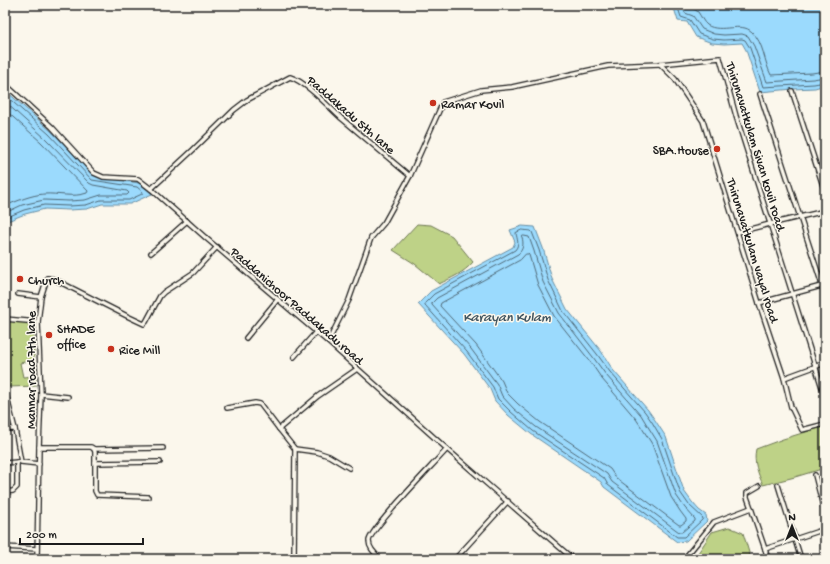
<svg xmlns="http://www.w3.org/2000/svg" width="830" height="564" font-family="'Gochi Hand',sans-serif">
  <rect width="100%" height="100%" fill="#fbf7ec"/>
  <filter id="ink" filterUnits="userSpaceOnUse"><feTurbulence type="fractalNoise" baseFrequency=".025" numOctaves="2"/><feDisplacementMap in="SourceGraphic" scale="8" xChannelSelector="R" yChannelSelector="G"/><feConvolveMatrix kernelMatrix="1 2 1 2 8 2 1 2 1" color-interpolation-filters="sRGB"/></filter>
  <g filter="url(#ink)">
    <!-- green -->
    <g fill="#bed287" stroke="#6d7752">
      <path d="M417,224L431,225L452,236L473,262C464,273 451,278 439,284L415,264L393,250Z"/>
      <polygon points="5,321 23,322 34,324 34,360 20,363 23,377 36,376 36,386 9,387 5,377"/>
      <path d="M825,426V468L795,477L763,485C758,473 753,462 756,449L783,439Z"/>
      <polygon points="729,527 743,533 751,559 694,559 712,532"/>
    </g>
    <!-- water -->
    <g fill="#9bdafd" stroke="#688ea3">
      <polygon points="673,5 825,5 825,85 815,88 793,89 760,92 746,50 742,43 724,44 712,43 696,37 687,22 678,21"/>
      <polygon points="5,90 51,131 95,176 139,183 152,194 130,204 102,204 87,209 69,210 45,209 25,214 5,222"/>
      <polygon points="522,226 535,227 543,248 552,279 567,309 601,351 613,370 648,410 655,420 666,437 684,491 692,502 699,510 706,515 707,521 686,541 677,542 604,487 601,482 531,434 508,415 495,401 490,389 464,354 418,304 431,291 513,247 515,242 510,230"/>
    </g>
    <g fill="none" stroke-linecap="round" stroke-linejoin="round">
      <!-- shore -->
      <g stroke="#4f6876" stroke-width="1">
        <polyline points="677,5 681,17 690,20 699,34 713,39 724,40 742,39 745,40 750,48 763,87 814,84 825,82"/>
        <polyline points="682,5 685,13 693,16 702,29 714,34 724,35 742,34 748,36 754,46 767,82 813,79 825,77"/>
        <path d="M689,5C691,9 695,9 698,12C701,16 703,22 707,25C721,34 741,21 752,32C764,43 764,62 771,75L812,73L825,71"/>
        <polyline points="5,95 49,134 92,180 137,187 143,192 142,194 129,200 101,200 86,205 69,206 44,205 24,210 5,218"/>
        <polyline points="5,102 45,138 89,183 93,185 127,191 129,193 127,195 101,195 85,200 69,201 44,200 22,205 5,213"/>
        <path d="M5,110L41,142L88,191L87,193C73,198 58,193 44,194C31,195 17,201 5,206"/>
        <path d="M522,230L531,231L532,232L539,250L548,280L563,311L597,354L610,372L645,412L652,422L662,439L680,492L689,505L703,518L702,520L684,537H677L608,485L604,478L533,431L511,412L498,399L493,387L467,352L425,305V303L434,294L515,250C520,244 517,240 516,233Z"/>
        <path d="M524,236L529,237L534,251L543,282L559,313L593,357L606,375L641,415L647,425L657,441L676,495L685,508L695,519V521L682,532H679L612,482L607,474L536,427L514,409L502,396L497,384L471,349L432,305V303L437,298L518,254C523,250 524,244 522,237Z"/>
        <polygon points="526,254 528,254 529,255 538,285 554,316 589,360 602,379 636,419 642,428 652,444 671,497 680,511 686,519 686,521 681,525 679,525 616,478 610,469 540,422 518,404 507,393 502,381 476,345 440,306 441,303 520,260"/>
      </g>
      <!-- street casing -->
      <g stroke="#1c1c1c" stroke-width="6">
        <g id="street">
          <polyline points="660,64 675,79 703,121 759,303 784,378 791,407 802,430 825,424"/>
          <polyline points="5,84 52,127 94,173 103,177 138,179 151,189 207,239 328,342 447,449 573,559"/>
          <polyline points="792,91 825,192"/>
          <polyline points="760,94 825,294"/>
          <path d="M151,189L193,150L234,110L247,100L290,77C305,81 329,107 341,118C364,137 387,157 410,176"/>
          <polyline points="738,232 770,224 825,211"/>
          <polyline points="151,253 187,221"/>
          <polyline points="18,294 41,297"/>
          <polyline points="759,303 825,285"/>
          <polyline points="5,319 38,322"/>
          <polyline points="246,338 278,299"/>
          <polyline points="328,342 349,300 371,238 384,223 410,176 443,102 481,90 512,87 608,66 660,64 720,58 736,116 825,397"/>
          <polyline points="294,357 316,332"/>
          <polyline points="784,378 825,363"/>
          <polyline points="41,394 68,397"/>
          <polyline points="5,397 7,398 15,429 21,462 39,464"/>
          <polyline points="227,408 255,403 260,404 279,429"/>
          <polyline points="5,429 15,429"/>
          <polyline points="39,447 91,447 94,449 95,452 95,491 97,495 148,497"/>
          <polyline points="94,449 163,448"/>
          <polyline points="295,449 317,452 329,456 349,468"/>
          <polyline points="5,463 18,462"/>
          <polyline points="95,463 160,462"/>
          <polyline points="815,475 825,514"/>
          <polyline points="778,485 801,559"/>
          <polyline points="5,492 13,491 17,487 17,462"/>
          <polyline points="751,508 747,497 747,493 759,486"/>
          <polyline points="5,547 37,549"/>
          <polyline points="765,549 768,559"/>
          <polyline points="37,559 39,447 41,394 38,322 41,297 47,278 54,279 127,316 144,324 146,322 160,296 164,292 193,273 217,247"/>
          <polyline points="294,559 295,449 279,429 318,396 357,369"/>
          <path d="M381,559C376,555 369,548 369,541C370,529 435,463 447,449"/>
          <polyline points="455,559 508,501"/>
          <polyline points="684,559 714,522 751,508 765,549 825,529"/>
        </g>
      </g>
      <!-- street -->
      <use href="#street" stroke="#fbf7ec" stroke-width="3.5"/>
    </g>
  </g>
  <!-- markers -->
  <g fill="#c8321e" stroke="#fbf7ec" stroke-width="1.5">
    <circle cx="433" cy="103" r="4"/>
    <circle cx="717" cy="149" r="4"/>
    <circle cx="20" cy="279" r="4"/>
    <circle cx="49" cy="335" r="4"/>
    <circle cx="111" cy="349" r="4"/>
  </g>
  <g text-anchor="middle" stroke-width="3" stroke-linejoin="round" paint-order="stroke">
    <!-- poi labels -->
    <g font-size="13" fill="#1c1c1c" stroke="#fbf7ec" text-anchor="start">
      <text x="441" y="108">Ramar Kovil</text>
      <text x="709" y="154" text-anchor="end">SBA.House</text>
      <text x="28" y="284">Church</text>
      <text x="57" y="333">SHADE<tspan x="57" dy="15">office</tspan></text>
      <text x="119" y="354">Rice Mill</text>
    </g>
    <!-- street labels -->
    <g font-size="13" fill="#1c1c1c" stroke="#fbf7ec">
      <text transform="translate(352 114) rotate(41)" y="5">Paddakadu 5th lane</text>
      <text transform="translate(757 146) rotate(73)" y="5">Thirunavatkulam Sivan kovil road</text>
      <text transform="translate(754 250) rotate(73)" y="5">Thirunavatkulam vayal road</text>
      <text transform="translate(298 305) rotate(41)" y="5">Paddanichoor Paddakadu road</text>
      <text transform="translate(30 370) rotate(-90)" y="5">Mannar road 7th lane</text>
    </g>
    <!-- water labels -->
    <g font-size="14" font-style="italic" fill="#425560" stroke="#fbf7ec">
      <text x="507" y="321">Karayan Kulam</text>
    </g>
  </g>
  <!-- margin -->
  <rect width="830" height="564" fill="none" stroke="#fbf7ec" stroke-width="20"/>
  <rect x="10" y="10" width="810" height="544" fill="none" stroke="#1c1c1c" stroke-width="1.5" filter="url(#ink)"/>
  <!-- north arrow -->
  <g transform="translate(792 526)" stroke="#fbf7ec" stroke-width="3" paint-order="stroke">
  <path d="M0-3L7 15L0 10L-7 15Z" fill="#1c1c1c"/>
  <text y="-6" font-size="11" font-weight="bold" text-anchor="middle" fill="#1c1c1c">N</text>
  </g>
  <!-- scale -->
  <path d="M20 538v6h123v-6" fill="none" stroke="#1c1c1c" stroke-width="2"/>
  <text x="26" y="538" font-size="12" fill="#1c1c1c" stroke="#fbf7ec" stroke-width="3" paint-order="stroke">200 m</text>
</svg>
